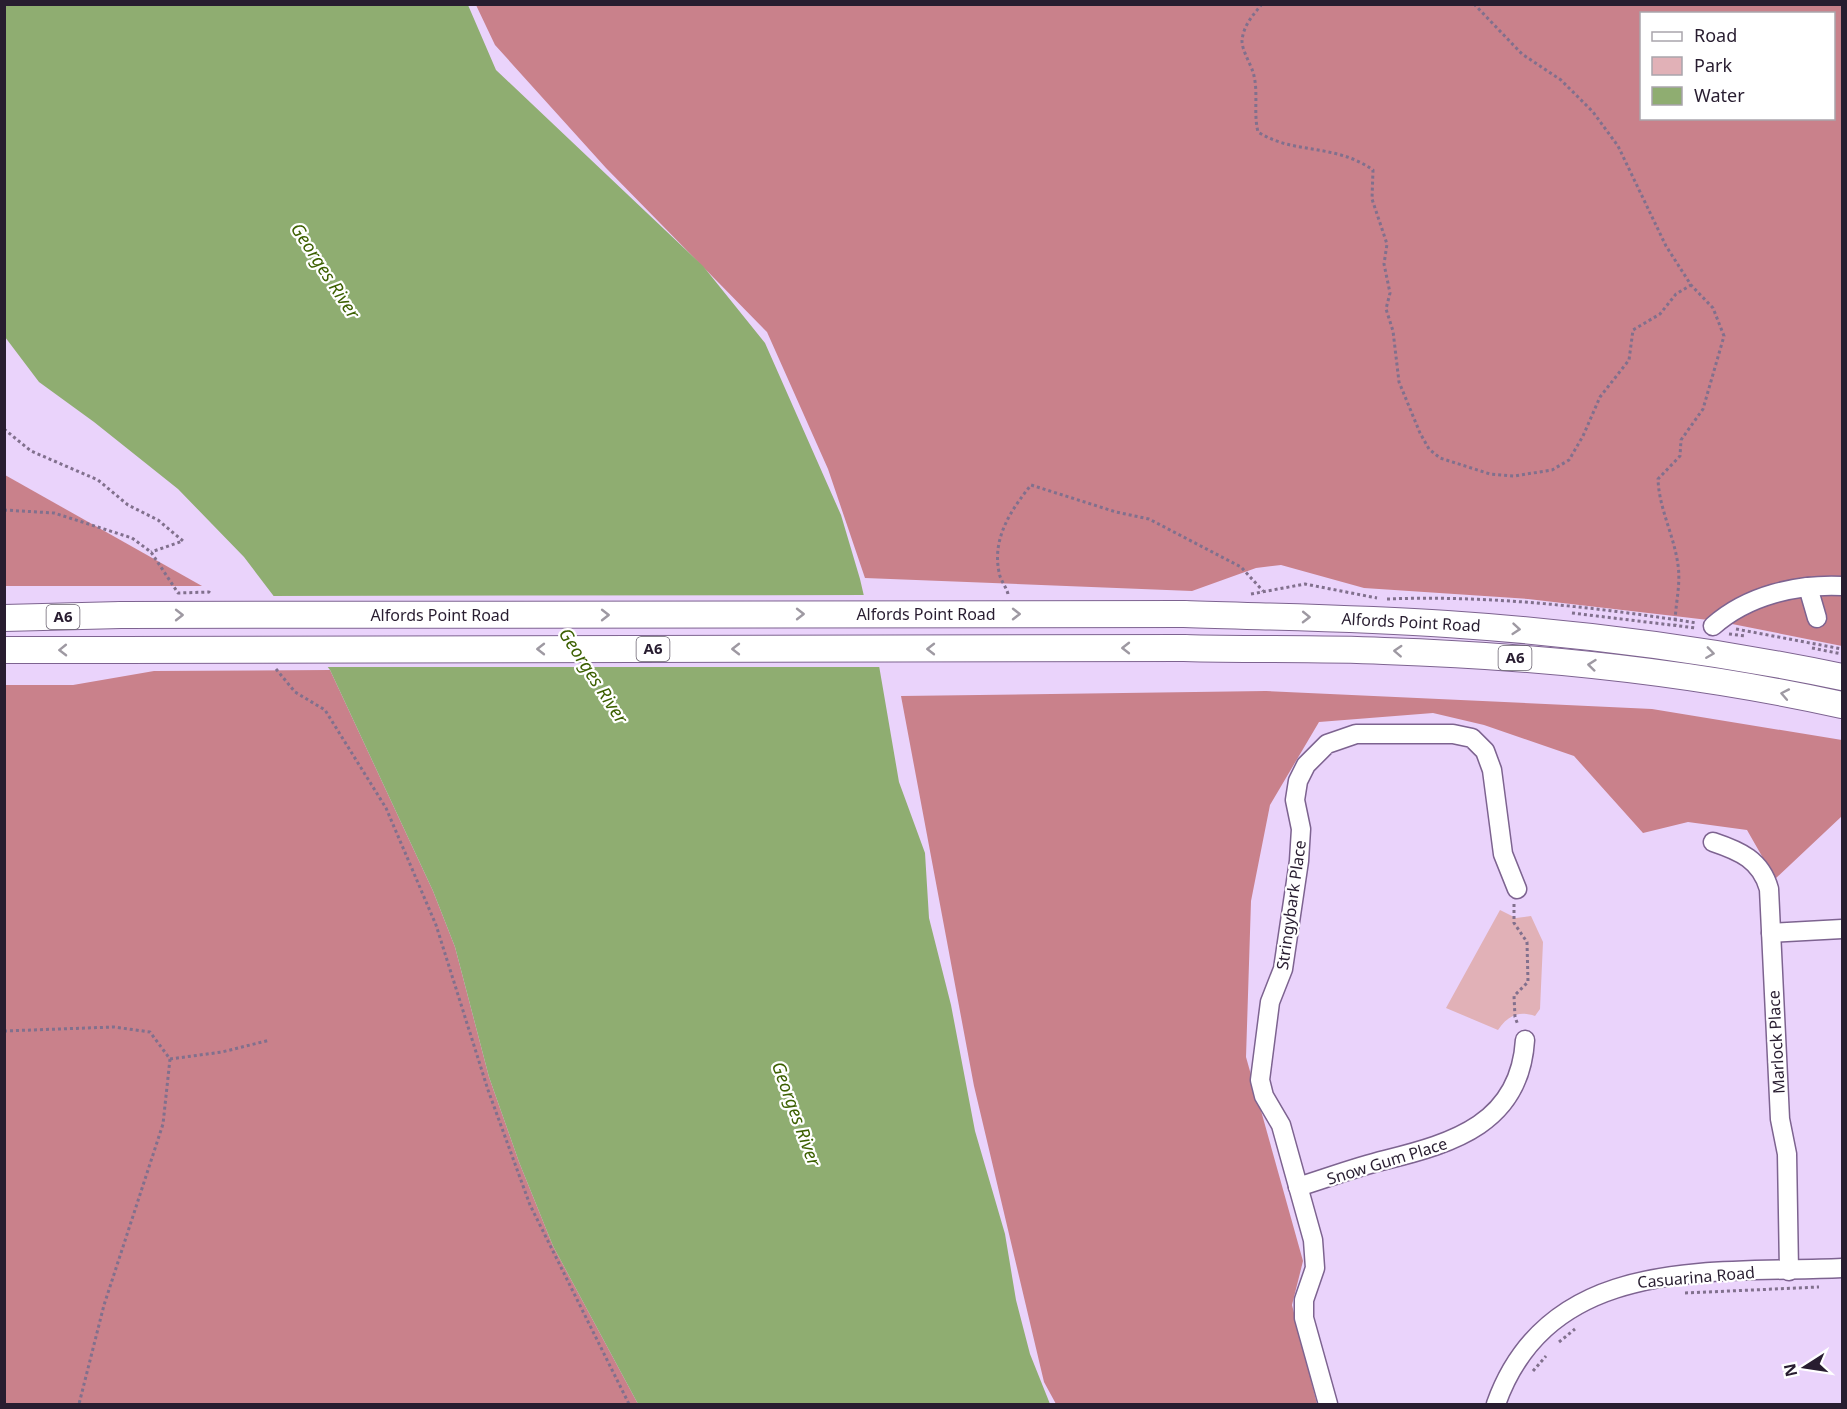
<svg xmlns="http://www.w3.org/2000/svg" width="1847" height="1409" font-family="'Noto Sans',sans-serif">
  <rect width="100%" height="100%" fill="#ead3fb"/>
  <!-- green -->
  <path fill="#e1b1b7" d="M1500,910L1516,918L1531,916L1543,942L1540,1009L1535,1016C1519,1010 1507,1016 1498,1030L1446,1008Z"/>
  <!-- forest -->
  <g fill="#c9818b" fill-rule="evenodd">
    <path d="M476,5H1842V646L1717,621L1528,599L1364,588L1281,565L1256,568L1192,591L865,578L828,469L767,332L606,168L495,45ZM1642,14H1834V118H1642Z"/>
    <polygon points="5,475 202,586 5,586"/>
    <polygon points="330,670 433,891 455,947 489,1077 519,1162 553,1246 638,1404 5,1404 5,685 73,685 154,671"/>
    <polygon points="1266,691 1652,709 1842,740 1842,816 1775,879 1747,830 1688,822 1643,833 1574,756 1484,725 1433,713 1319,722 1270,805 1251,901 1246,1057 1303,1261 1292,1305 1317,1404 1056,1404 1044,1382 974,1086 901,696"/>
  </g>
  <!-- water -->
  <polygon fill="#8fad71" points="5,5 468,5 496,70 703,266 765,343 841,515 860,579 876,648 899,782 925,853 929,918 951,1005 975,1131 1005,1234 1016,1300 1030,1354 1050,1404 638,1404 553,1246 519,1162 489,1077 455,947 433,891 330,670 244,557 178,489 94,422 39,382 5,337"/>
  <!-- pier -->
  <polygon fill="#ead3fb" points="867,595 882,667 324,667 270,596"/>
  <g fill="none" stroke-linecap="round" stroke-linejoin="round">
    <!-- minor casing -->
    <g stroke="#7d6390" stroke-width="21">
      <g id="minor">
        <polyline points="1808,587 1817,618"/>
        <path d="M1713,626C1748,595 1797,584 1842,586"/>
        <path d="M1713,842C1740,851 1761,860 1769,889L1780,1119L1787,1154L1789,1271"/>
        <polyline points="1771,933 1842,929"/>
        <path d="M1298,1187C1327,1178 1356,1167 1385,1160C1454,1143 1520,1123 1525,1040"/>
        <polyline points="1328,1404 1304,1318 1304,1300 1315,1268 1313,1240 1281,1125 1264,1096 1260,1080 1270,1002 1283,969 1299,861 1301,829 1295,800 1298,781 1306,765 1327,744 1356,734 1453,734 1472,738 1485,751 1492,770 1503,854 1517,889"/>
        <path d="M1496,1404C1550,1253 1714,1274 1842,1268"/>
      </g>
    </g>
    <!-- highway casing -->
    <g stroke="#7d6390" stroke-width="28">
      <g id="highway">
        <path d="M1184,614C1272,617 1360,618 1447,624C1580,633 1712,650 1842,677"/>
        <polyline points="4,618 121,615"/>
        <path d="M1184,648C1251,650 1317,648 1384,651C1538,656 1692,672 1842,705"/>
        <polyline points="4,650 121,650"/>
      </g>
    </g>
    <!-- path -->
    <g stroke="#81708d" stroke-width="3" stroke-dasharray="3 3" stroke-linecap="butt">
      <path d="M1262,4C1253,15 1243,26 1242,41C1242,50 1250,63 1253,72C1259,92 1253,112 1258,132C1294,155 1335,143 1373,170L1372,199L1387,244L1384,264L1390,293L1386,309L1393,331L1399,382L1420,433L1429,449L1440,458L1490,474L1514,476L1552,470L1569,460L1583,436L1600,397L1629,360L1633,330L1660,314L1676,294L1691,285"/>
      <path d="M1474,4L1522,54L1561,80L1593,112L1618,146L1666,246L1691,285L1713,308L1724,336L1703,409L1681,440L1680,456L1658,479C1659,509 1674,535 1678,565C1681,585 1675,605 1675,625"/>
      <polyline points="4,429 31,451 98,480 128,505 158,520 183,541 151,552"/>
      <polyline points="4,510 54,513 132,538 151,552 178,593 209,592 211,594"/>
      <path d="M1008,594C1006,586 1000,580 999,572C992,538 1011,510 1031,485L1116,512L1149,519L1241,567L1263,591"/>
      <polyline points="1251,594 1305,584 1377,598"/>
      <path d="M1387,599C1490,595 1595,607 1697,623"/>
      <polyline points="1572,613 1696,628"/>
      <polyline points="1736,629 1842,649"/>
      <polyline points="1729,634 1746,636"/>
      <polyline points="1812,648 1842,654"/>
      <polyline points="276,669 295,692 325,710 386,808 436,925 488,1090 530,1205 629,1404"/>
      <polyline points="1514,904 1514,923 1527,942 1528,982 1514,996 1515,1017 1518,1025"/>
      <polyline points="4,1031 114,1027 150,1032 170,1059 163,1124 104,1305 79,1404"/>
      <polyline points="170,1059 222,1052 270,1040"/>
      <polyline points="1685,1293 1819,1287"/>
      <polyline points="1559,1342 1575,1329"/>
      <polyline points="1533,1371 1546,1356"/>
    </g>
    <!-- minor -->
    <use href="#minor" stroke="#fff" stroke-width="18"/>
    <!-- highway -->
    <use href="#highway" stroke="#fff" stroke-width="26"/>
    <!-- highway-bridge casing -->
    <g stroke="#7d6390" stroke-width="28" stroke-linecap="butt">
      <g id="highway-bridge">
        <polyline points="121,615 1184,614"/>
        <polyline points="121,650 1184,648"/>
      </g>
    </g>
    <!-- highway-bridge -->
    <use href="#highway-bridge" stroke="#fff" stroke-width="26"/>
  </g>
  <!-- one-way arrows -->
  <defs><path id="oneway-chevron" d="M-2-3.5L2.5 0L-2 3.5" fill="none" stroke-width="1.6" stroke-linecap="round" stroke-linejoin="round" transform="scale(1.5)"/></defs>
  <g stroke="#9e99a2">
    <use href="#oneway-chevron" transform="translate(800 614)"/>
    <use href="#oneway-chevron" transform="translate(1016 614)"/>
    <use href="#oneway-chevron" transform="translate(179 615)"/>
    <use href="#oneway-chevron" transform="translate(605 615)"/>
    <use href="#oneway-chevron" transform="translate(1306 617) rotate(1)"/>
    <use href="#oneway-chevron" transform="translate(1516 629) rotate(5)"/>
    <use href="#oneway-chevron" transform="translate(1126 648) rotate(180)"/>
    <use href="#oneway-chevron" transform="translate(541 649) rotate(180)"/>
    <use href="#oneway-chevron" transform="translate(736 649) rotate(180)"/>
    <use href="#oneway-chevron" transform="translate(931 649) rotate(180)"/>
    <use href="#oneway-chevron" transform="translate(63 650) rotate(179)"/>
    <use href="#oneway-chevron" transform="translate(1398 651) rotate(-177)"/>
    <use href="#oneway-chevron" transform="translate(1710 653) rotate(8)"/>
    <use href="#oneway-chevron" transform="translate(1592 665) rotate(-174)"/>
    <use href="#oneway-chevron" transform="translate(1785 694) rotate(-169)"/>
  </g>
  <g text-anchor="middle" stroke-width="4.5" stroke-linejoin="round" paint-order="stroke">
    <!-- shield labels -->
    <g fill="#fff" stroke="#68616e" stroke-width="1.5">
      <rect x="46.5" y="605" width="33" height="24" rx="4.5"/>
      <rect x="636.5" y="637" width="33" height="24" rx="4.5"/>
      <rect x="1498.5" y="646" width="33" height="24" rx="4.5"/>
    </g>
    <g font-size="15" font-weight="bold" fill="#281d30">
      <text x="63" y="622">A6</text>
      <text x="653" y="654">A6</text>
      <text x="1515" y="663">A6</text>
    </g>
    <!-- street labels -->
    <g font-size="16" fill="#281d30" stroke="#fff">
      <text x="926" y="620">Alfords Point Road</text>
      <text x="440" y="621">Alfords Point Road</text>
      <text transform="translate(1411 622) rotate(3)" y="6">Alfords Point Road</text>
      <text transform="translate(1291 905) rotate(-82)" y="6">Stringybark Place</text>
      <text transform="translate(1776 1042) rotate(-93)" y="6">Marlock Place</text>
      <text transform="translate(1387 1161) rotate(-17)" y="6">Snow Gum Place</text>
      <text transform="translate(1696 1277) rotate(-5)" y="6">Casuarina Road</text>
    </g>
    <!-- water labels -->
    <g font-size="18" font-style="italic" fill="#3c6001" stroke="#fff">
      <text transform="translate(325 271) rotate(57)" y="6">Georges River</text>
      <text transform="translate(593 676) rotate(57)" y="6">Georges River</text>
      <text transform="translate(796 1114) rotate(70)" y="6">Georges River</text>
    </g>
  </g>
  <!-- border -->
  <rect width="1847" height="1409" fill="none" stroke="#281d30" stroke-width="12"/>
  <!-- legend -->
  <rect x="1640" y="12" width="195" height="108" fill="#ffffff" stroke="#a9a5ac" stroke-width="1.5"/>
  <rect x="1652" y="32" width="30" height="9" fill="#ffffff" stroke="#a9a5ac" stroke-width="1.5"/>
  <text x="1694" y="42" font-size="18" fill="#281d30">Road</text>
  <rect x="1652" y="57" width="30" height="18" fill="#e1b1b7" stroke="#a9a5ac" stroke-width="1.5"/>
  <text x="1694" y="72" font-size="18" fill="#281d30">Park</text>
  <rect x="1652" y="87" width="30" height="18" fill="#8fad71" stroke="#a9a5ac" stroke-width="1.5"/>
  <text x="1694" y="102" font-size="18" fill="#281d30">Water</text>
  <!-- north arrow -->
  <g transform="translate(1805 1367) rotate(258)" stroke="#ffffff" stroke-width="4.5" paint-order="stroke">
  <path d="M0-4.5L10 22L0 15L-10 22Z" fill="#281d30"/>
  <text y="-9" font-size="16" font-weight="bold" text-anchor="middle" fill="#281d30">N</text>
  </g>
</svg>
